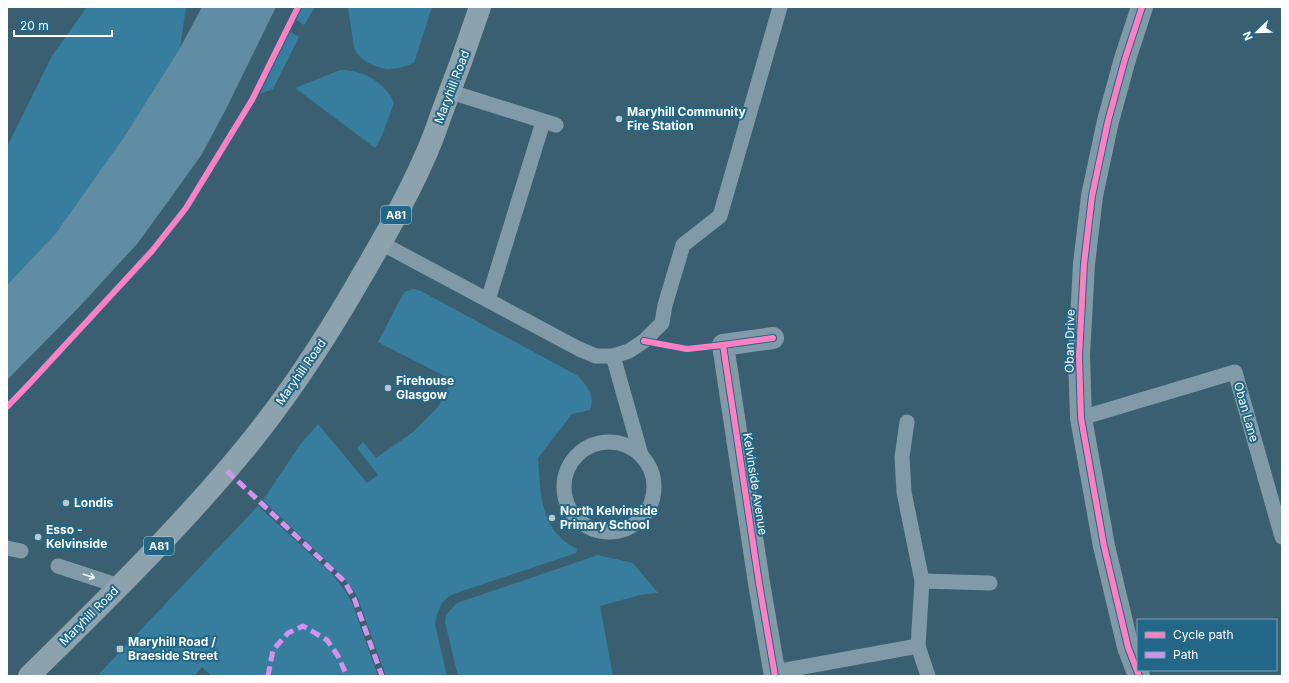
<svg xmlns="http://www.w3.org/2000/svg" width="1289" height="683" font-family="Inter,sans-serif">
  <rect width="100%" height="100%" fill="#3a5f71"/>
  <!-- green -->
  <g fill="#377e9e">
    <polygon points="87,7 186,7 180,48 124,137 56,233 7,285 7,147 52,56"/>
    <polygon points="302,7 315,7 304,25 295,19"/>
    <path d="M348,7H432L414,63C406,66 397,69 388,69C375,68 359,60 354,48Z"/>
    <polygon points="289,31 299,37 273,89 260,94"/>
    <path d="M340,70C362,69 386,83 394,103L381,138L375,148L295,88Z"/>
    <path d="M414,289L421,291L578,376C588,387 595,395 590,410L572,414L538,458C541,496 539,529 577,549L576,553L459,592L449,596L442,603L437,614L435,624L447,676H386L357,596L353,590L342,576L263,500L300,445L318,424L367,483L378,475L357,448L363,442L376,458L413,432L438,407L452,380L378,342L403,294L406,291Z"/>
    <polygon points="258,506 332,574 345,591 352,603 378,676 212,676 202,667 194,676 97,676"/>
    <polygon points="598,555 633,563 658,593 640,595 600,606 613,676 458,676 445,622 446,615 457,603"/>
  </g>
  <!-- water -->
  <polygon fill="#608da3" points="202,7 276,7 226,109 202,154 172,196 137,244 79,307 7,380 7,285 56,233 124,137 180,48"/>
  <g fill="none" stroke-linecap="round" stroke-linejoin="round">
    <!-- service -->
    <g stroke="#819aa7" stroke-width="15">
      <polyline points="451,92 556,125"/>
      <polyline points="381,243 579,349 596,356 613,356 629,351 644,341 662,323 665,305 683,245 720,216 780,7"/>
      <polyline points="488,300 543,122"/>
      <polyline points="613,356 641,455"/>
      <polyline points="1081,418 1235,372 1282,537"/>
      <circle cx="609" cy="487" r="45"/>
      <polyline points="7,548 21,551"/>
      <polyline points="58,566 119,586"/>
      <polyline points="922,581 990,583"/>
      <polyline points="918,646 928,676"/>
      <polyline points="775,672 918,646 922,581 904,492 902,457 907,422"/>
    </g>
    <!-- minor -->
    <g stroke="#819aa7" stroke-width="22">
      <polyline points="773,338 723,345 759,583 775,676"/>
      <polyline points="1139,676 1128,647 1104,546 1081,418 1079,356 1084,264 1092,196 1108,121 1125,59 1142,7"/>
    </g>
    <!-- primary -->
    <path stroke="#8ca2ad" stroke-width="22" d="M29,676C101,605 174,534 239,456C282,405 319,349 353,291C378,248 403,206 423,161C430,146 436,130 441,115C455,79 468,43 480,7"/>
    <!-- quiet -->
    <g stroke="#d193ec" stroke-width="5" stroke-dasharray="10 5" stroke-linecap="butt">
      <polyline points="227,471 344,581 354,598 382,676"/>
      <polyline points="268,676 273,650 288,633 303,626 327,640 338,656 347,676"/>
    </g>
    <!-- cycleway casing -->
    <g stroke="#236788" stroke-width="8">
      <g id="cycleway">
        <polyline points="773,338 723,345 759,583 775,676"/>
        <polyline points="644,341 687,349 723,345"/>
        <polyline points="7,407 31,382 152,251 186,208 252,100 298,7"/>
        <polyline points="1139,676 1128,647 1104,546 1081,418 1079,356 1084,264 1092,196 1108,121 1125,59 1142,7"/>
      </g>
    </g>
    <!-- cycleway -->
    <use href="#cycleway" stroke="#ff80c0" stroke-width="6"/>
  </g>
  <!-- one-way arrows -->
  <defs><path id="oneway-shaft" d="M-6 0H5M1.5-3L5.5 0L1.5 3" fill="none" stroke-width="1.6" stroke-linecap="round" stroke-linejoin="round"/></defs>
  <use stroke="#f2f5f6" href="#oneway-shaft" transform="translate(89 576) rotate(18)"/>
  <!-- markers -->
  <g fill="#bac7cd" stroke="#236788" stroke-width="1.5">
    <circle cx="619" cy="119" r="4"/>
    <circle cx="388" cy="388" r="4"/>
    <circle cx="66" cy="503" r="4"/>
    <circle cx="552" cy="518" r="4"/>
    <circle cx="38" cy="537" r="4"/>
    <rect x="116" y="645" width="8" height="8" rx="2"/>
  </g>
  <g text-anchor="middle" stroke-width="4" stroke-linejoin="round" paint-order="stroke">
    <!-- shield labels -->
    <g fill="#236788" stroke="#bdd1db" stroke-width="1">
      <rect x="381" y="206" width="30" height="18" rx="3"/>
      <rect x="144" y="537" width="30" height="18" rx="3"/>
    </g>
    <g font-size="11" font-weight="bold" fill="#fff">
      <text x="396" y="219">A81</text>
      <text x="159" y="550">A81</text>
    </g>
    <!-- street labels -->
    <g font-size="12" fill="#fff" stroke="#236788">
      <text transform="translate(452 87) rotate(-69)" y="4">Maryhill Road</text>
      <text transform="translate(1070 341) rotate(-89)" y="4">Oban Drive</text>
      <text transform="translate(301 372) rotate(-55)" y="4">Maryhill Road</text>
      <text transform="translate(1246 412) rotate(74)" y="4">Oban Lane</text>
      <text transform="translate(755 484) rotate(81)" y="4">Kelvinside Avenue</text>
      <text transform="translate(89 616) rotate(-45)" y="4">Maryhill Road</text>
    </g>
    <!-- poi labels -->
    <g font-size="12" font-weight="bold" fill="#fff" stroke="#236788" text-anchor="start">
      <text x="627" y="116">Maryhill Community<tspan x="627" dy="14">Fire Station</tspan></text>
      <text x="396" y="385">Firehouse<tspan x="396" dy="14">Glasgow</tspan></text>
      <text x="74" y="507">Londis</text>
      <text x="560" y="515">North Kelvinside<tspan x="560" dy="14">Primary School</tspan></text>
      <text x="46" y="534">Esso -<tspan x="46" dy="14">Kelvinside</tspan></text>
      <text x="128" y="646">Maryhill Road /<tspan x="128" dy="14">Braeside Street</tspan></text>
    </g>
  </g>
  <!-- border -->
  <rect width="1289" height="683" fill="none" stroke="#ffffff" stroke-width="16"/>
  <!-- legend -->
  <rect x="1137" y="619" width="140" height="52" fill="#236788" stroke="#7ba4b8"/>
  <rect x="1145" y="632" width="20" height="6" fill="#ff80c0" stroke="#7ba4b8"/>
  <text x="1173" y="639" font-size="12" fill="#ffffff">Cycle path</text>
  <rect x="1145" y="652" width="20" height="6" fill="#d193ec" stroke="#7ba4b8"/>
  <text x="1173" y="659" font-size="12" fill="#ffffff">Path</text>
  <!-- north arrow -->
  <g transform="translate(1257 32) rotate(247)" stroke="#236788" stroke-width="3" paint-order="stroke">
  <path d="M0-3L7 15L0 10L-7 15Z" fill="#ffffff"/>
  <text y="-6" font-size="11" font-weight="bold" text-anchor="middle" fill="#ffffff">N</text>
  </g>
  <!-- scale -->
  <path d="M14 30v6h98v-6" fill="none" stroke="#ffffff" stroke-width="2"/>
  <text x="20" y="30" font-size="12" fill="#ffffff" stroke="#236788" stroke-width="3" paint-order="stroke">20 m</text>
</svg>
